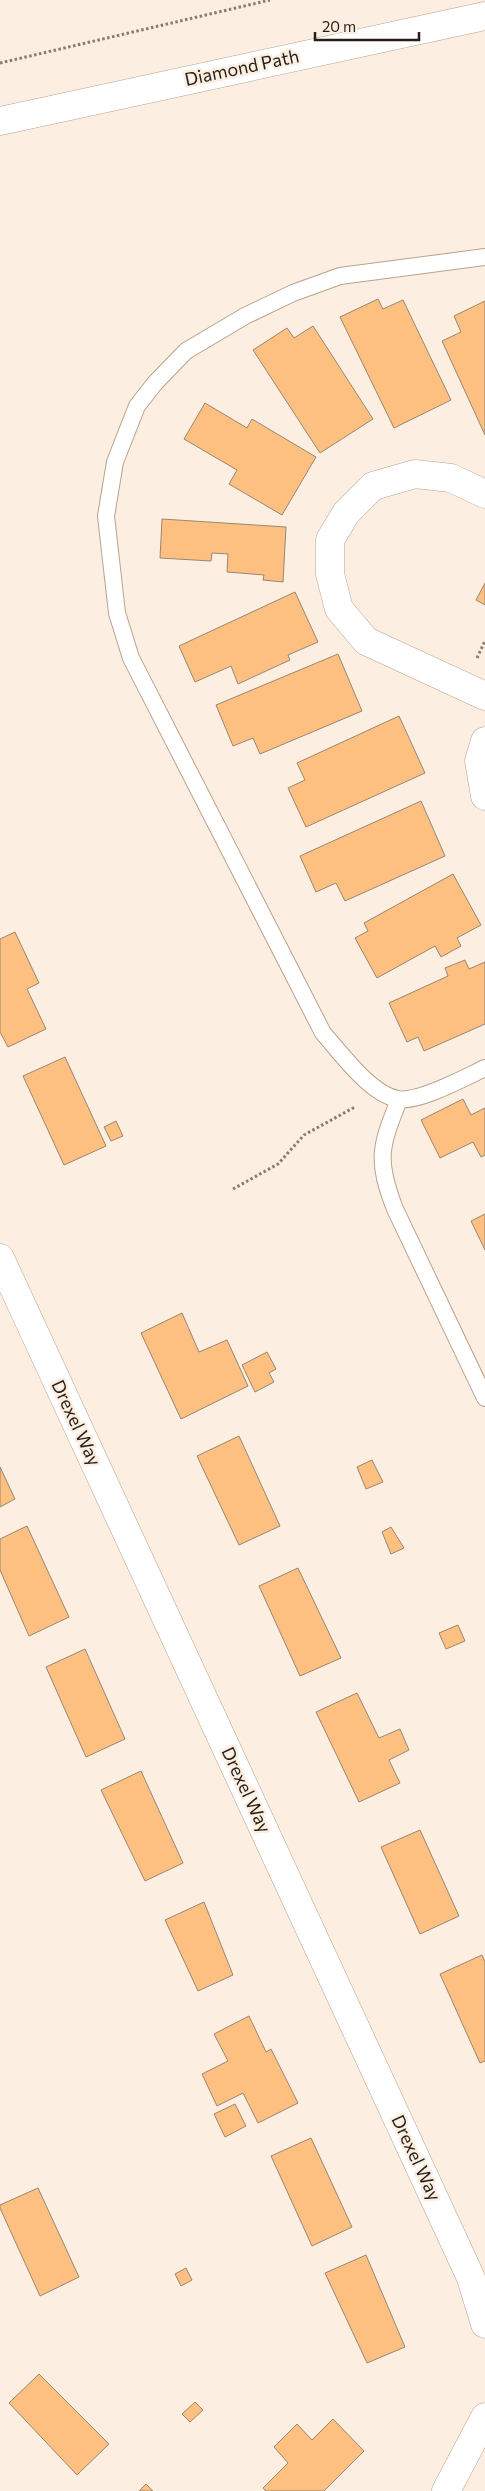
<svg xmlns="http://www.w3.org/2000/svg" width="485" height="2491" font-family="Commissioner,sans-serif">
  <rect width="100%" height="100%" fill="#fcefe2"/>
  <!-- building -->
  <g fill="#fdc080" stroke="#998672">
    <polygon points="378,299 383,309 403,300 451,400 394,428 340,317"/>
    <polygon points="485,301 485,435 442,341 461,332 454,316"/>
    <polygon points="313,326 373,419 320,453 253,350 287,328 294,338"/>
    <polygon points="205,403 247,428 252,419 316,457 282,515 229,484 237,470 184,439"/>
    <polygon points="162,519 286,527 283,582 263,580 264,575 227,572 228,554 212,553 211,561 160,558"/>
    <polygon points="485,583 485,605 476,600"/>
    <polygon points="295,592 318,642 288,655 290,660 238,684 231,666 195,682 179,646"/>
    <polygon points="338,654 362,711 260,754 253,738 233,746 216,705"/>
    <polygon points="399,716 425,773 306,827 288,788 305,780 297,763"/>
    <polygon points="421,801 445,856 345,901 336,883 316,892 300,856"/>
    <polygon points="453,874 481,925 457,938 461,946 441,957 435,946 377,978 355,938 368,931 364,923"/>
    <polygon points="15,932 39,983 27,989 46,1029 8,1047 0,1032 0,939"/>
    <polygon points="465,960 469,969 485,962 485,1024 424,1051 418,1037 407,1042 389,1003 448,976 445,968"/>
    <polygon points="65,1057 106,1146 64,1165 23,1076"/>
    <polygon points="463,1099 471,1115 485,1108 485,1155 481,1157 473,1142 440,1158 421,1120"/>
    <polygon points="116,1121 123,1136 111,1141 104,1127"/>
    <polygon points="485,1214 485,1250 471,1221"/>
    <polygon points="182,1313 199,1352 227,1340 248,1386 181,1419 141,1333"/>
    <polygon points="267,1352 276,1369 269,1373 274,1382 255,1392 242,1365"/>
    <polygon points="239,1436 280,1526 239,1545 197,1456"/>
    <polygon points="372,1460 383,1482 366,1489 357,1467"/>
    <polygon points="0,1467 15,1499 0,1507"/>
    <polygon points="27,1526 69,1617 29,1636 0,1570 0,1539"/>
    <polygon points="391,1527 404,1548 391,1554 382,1532"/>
    <polygon points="298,1568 341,1658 300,1676 259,1586"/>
    <polygon points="458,1625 465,1641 446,1649 439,1633"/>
    <polygon points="85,1649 125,1739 86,1757 46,1667"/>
    <polygon points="357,1693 379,1738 400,1729 409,1750 389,1760 400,1783 359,1802 316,1712"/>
    <polygon points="141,1771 183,1863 145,1881 101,1790"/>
    <polygon points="420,1830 459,1916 420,1934 381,1847"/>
    <polygon points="204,1902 233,1975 198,1991 165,1920"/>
    <polygon points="482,1955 485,1962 485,2061 480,2063 440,1974"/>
    <polygon points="249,2016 266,2052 271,2049 298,2103 258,2123 243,2093 217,2106 202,2074 228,2061 214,2034"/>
    <polygon points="235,2104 246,2126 225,2137 214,2114"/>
    <polygon points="311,2138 352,2227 312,2246 271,2156"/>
    <polygon points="38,2188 79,2277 40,2296 0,2208 0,2205"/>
    <polygon points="366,2255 405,2347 367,2363 325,2273"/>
    <polygon points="186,2268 192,2280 181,2286 175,2274"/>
    <polygon points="39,2374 109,2444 77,2475 9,2403"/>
    <polygon points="195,2402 203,2410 190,2422 182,2414"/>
    <polygon points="333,2419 364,2451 324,2491 266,2491 263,2488 288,2463 274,2447 297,2424 312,2440"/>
    <polygon points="146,2484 153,2491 139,2491"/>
  </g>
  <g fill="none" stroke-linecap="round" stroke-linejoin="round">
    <!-- lane casing -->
    <g stroke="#b7a28e" stroke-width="18">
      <g id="lane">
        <path d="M485,257L340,276L293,293L245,316L186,351L155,383L137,406L115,462L106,516L117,613L131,658L323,1033C341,1053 370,1094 398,1099C418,1103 466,1077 485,1068"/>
        <path d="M399,1100C380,1147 376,1160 395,1209L485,1398"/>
      </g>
    </g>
    <!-- street casing -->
    <g stroke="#b7a28e" stroke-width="29">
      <g id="street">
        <polyline points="485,494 451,478 415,474 373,486 346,513 330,540 330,574 339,609 366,641 485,696"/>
        <polyline points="485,741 479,761 485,796"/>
        <polyline points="0,1258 471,2278 485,2324"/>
        <polyline points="446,2491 485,2417"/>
      </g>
    </g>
    <!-- secondary casing -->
    <g stroke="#b7a28e" stroke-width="29">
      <polyline id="secondary" points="0,121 485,16"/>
    </g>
    <!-- path -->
    <g stroke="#867c72" stroke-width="3" stroke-dasharray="2.5 2.5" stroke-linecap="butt">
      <polyline points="0,63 270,0"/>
      <polyline points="477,658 485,641"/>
      <polyline points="233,1189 278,1164 304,1135 355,1107"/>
    </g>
    <!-- lane -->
    <use href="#lane" stroke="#fff" stroke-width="16"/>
    <!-- street -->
    <use href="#street" stroke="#fff" stroke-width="28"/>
    <!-- secondary -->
    <use href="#secondary" stroke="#fff" stroke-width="28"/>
  </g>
  <g text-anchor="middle" stroke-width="5" stroke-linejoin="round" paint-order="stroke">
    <!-- street labels -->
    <g font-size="18" fill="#261e16" stroke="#fcefe2">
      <text transform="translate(242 68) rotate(-12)" y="6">Diamond Path</text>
      <text transform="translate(76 1423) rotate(65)" y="6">Drexel Way</text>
      <text transform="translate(246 1790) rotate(65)" y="6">Drexel Way</text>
      <text transform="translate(416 2158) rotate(65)" y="6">Drexel Way</text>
    </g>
  </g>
  <!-- scale -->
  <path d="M315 32v8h104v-8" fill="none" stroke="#261e16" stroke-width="2.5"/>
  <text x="322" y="32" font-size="15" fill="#261e16" stroke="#fcefe2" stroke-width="4" paint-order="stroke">20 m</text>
</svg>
